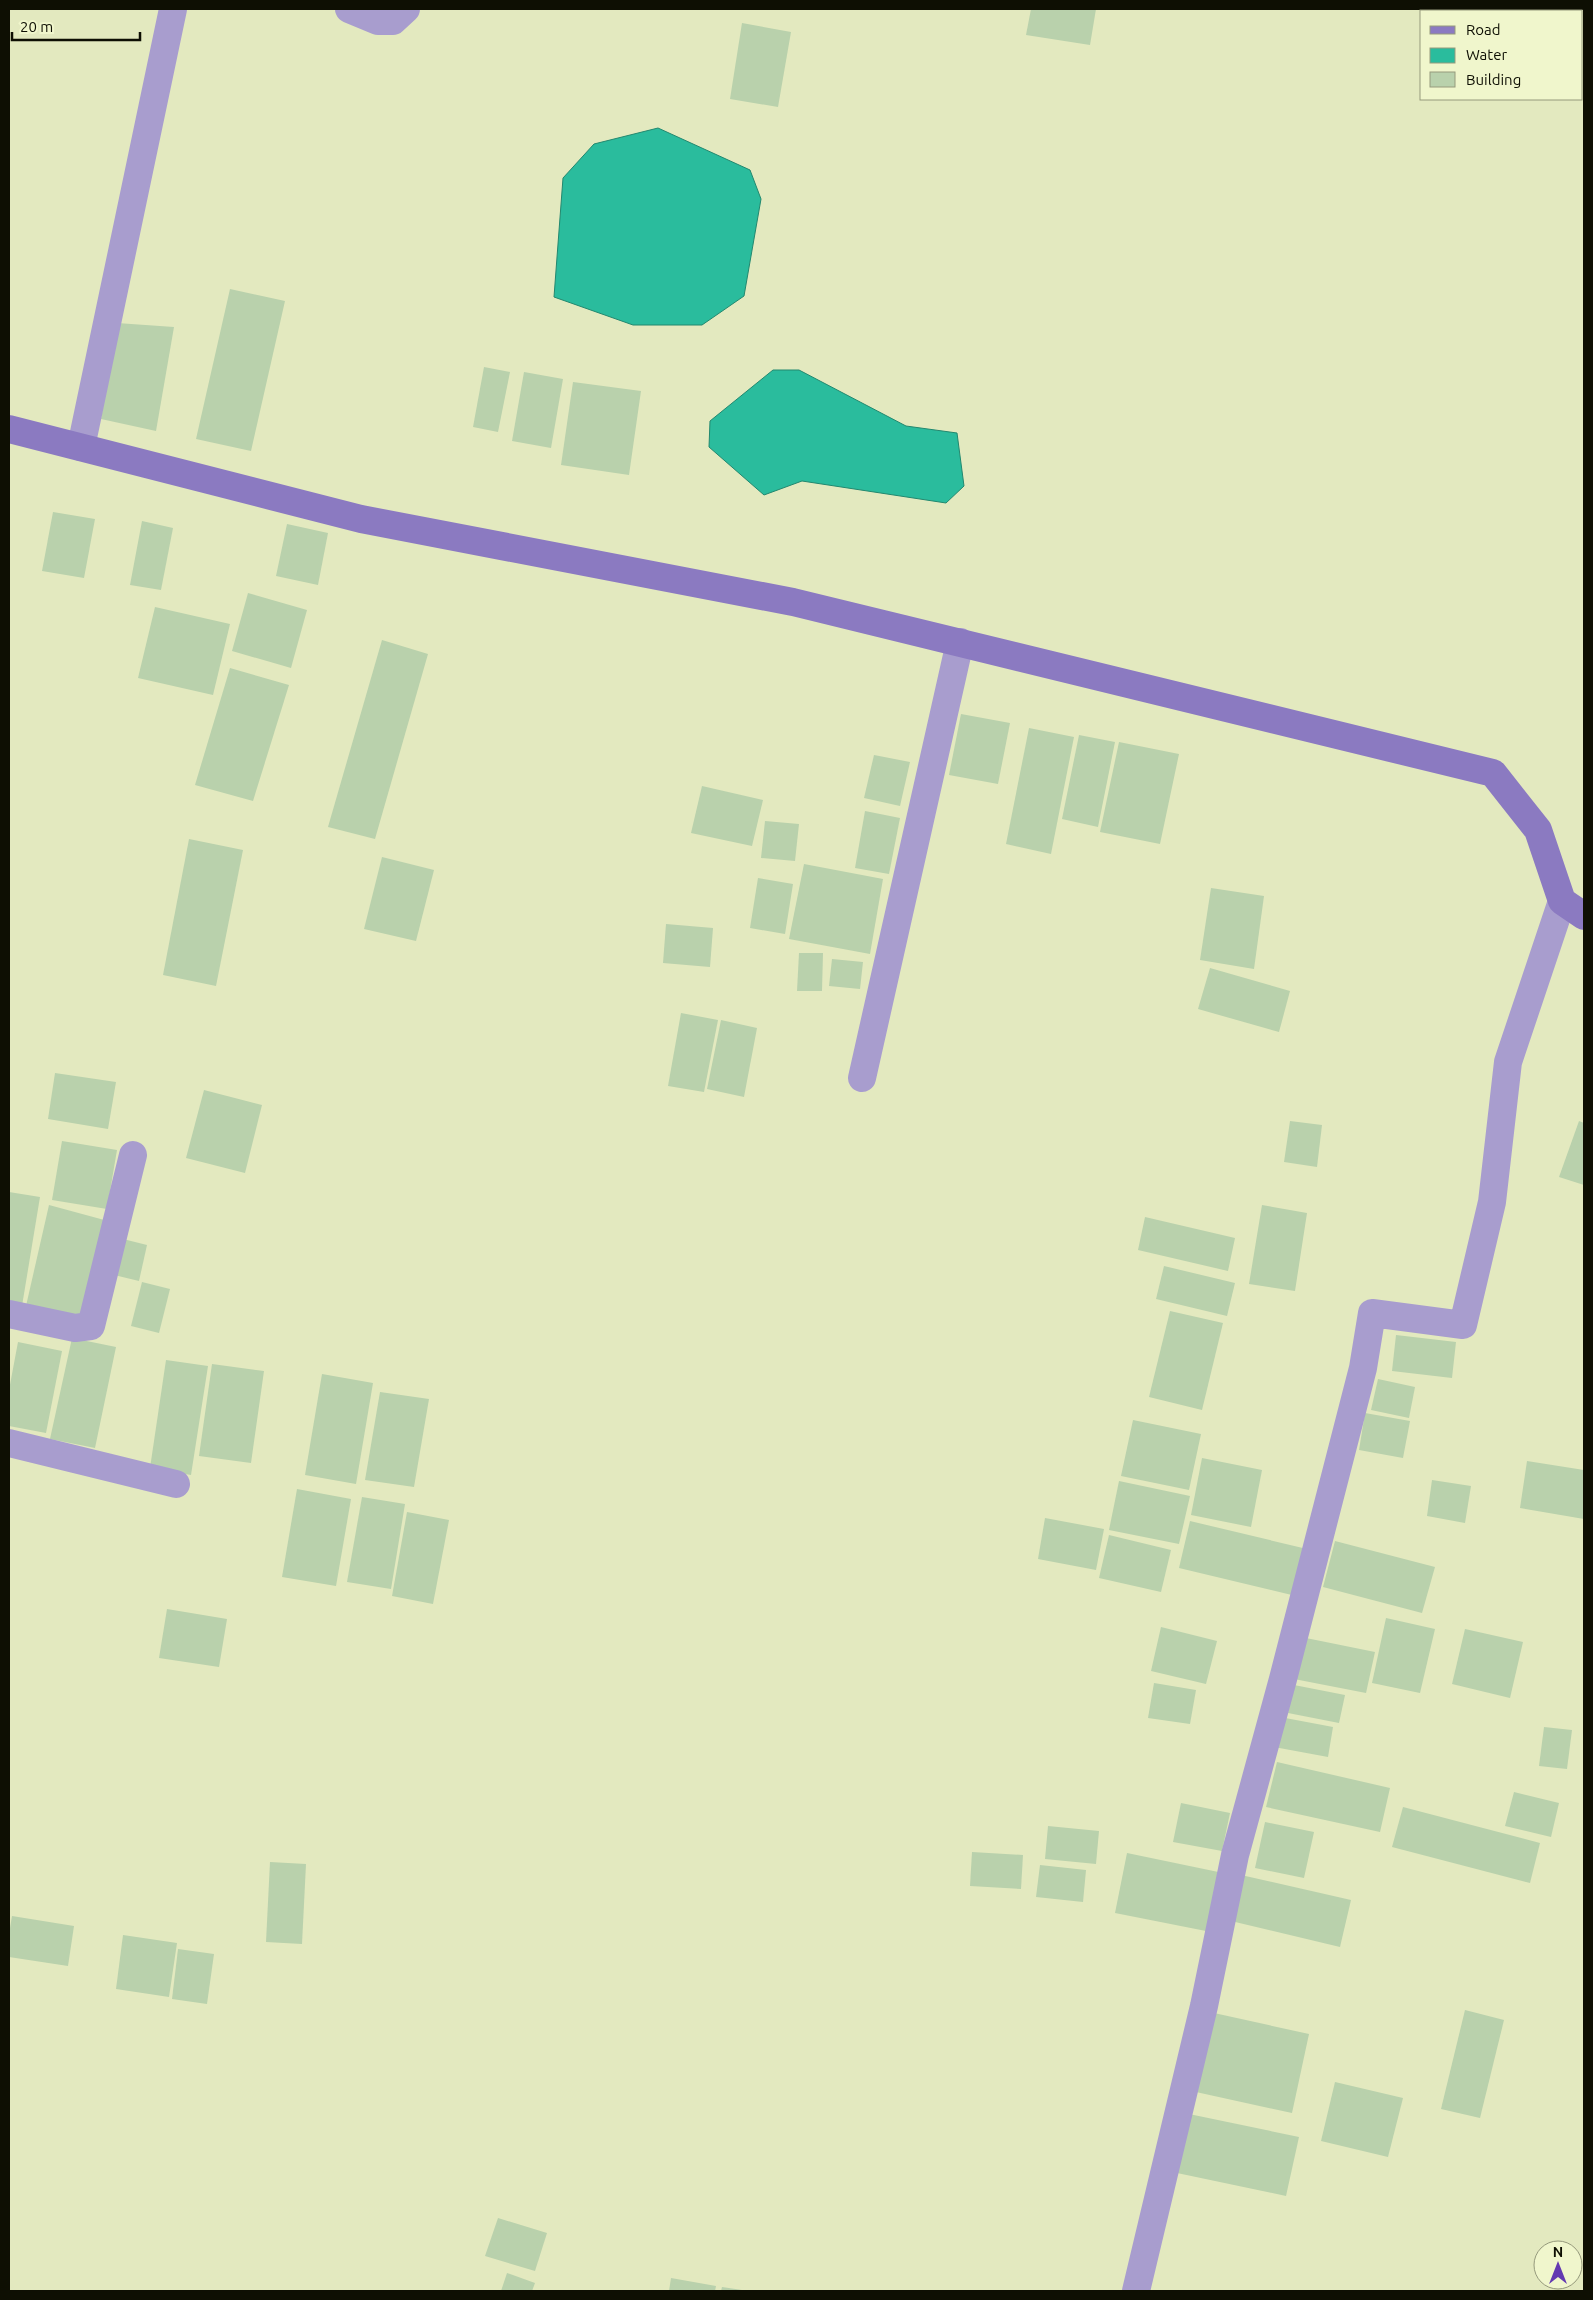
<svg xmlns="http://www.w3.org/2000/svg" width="1593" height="2300" font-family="Ubuntu,sans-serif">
  <rect width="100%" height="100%" fill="#e3e9bf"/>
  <!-- water -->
  <g fill="#2abc9d" stroke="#22886f">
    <polygon points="658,128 750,170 761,199 744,296 702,325 633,325 554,297 563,178 594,144"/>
    <polygon points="773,370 799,370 906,426 957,433 964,486 946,503 802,481 764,495 709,447 710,421"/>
  </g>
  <!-- building -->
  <g fill="#b9d1ac">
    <polygon points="1031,9 1096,9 1090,45 1026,35"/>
    <polygon points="742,23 791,32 778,107 730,99"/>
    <polygon points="230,289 285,301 251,451 196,439"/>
    <polygon points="117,323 174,327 156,431 101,419"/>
    <polygon points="484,367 510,372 498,432 473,427"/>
    <polygon points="524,372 563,379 551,448 512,441"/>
    <polygon points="573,382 641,391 629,475 561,465"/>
    <polygon points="53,512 95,519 84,578 42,571"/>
    <polygon points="142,521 173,528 161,590 130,585"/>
    <polygon points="287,524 328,533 318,585 276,576"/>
    <polygon points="248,593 307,610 291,668 232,651"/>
    <polygon points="155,607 230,624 213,695 138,678"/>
    <polygon points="382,640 428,654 375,839 328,827"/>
    <polygon points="230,668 289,685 253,801 195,785"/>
    <polygon points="961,714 1010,723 998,784 949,775"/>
    <polygon points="1029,728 1074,737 1051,854 1006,844"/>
    <polygon points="1079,735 1115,742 1098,827 1062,819"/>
    <polygon points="1119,742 1179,754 1160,844 1100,832"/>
    <polygon points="874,755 910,762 900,806 864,798"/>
    <polygon points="702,786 763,800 752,846 691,833"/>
    <polygon points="865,811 900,818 889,874 855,868"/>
    <polygon points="765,821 799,824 795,861 761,858"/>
    <polygon points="189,839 243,850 216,986 163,975"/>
    <polygon points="382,857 434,870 416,941 364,929"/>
    <polygon points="804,864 883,879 870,954 789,939"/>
    <polygon points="758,878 793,884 785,934 750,928"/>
    <polygon points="1211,888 1264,896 1254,969 1200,960"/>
    <polygon points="666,924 713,928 710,967 663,963"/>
    <polygon points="799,953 823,953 822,991 797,991"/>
    <polygon points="832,959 863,962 860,989 829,986"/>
    <polygon points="1210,968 1290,991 1279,1032 1198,1009"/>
    <polygon points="681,1013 718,1020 704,1092 668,1086"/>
    <polygon points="721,1020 757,1028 744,1097 707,1089"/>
    <polygon points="55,1073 116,1082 108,1129 48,1119"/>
    <polygon points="204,1090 262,1105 245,1173 186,1158"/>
    <polygon points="1290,1121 1322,1125 1317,1167 1284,1162"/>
    <polygon points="1579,1121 1584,1123 1584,1185 1559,1177"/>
    <polygon points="62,1141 117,1150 107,1209 52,1200"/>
    <polygon points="9,1192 40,1197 22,1306 9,1304"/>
    <polygon points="49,1205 108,1221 78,1323 26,1306"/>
    <polygon points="1262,1205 1307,1213 1295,1291 1249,1284"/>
    <polygon points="1145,1217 1235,1238 1228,1271 1138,1250"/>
    <polygon points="119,1238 147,1245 139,1281 110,1274"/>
    <polygon points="1164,1266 1235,1283 1227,1316 1156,1299"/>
    <polygon points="142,1282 170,1289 159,1333 131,1326"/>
    <polygon points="1170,1311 1223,1323 1202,1410 1149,1397"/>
    <polygon points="1396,1335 1456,1342 1452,1378 1392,1371"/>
    <polygon points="72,1338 116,1347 95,1448 50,1439"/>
    <polygon points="18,1342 62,1351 46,1433 9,1426 9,1390"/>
    <polygon points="166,1360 208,1366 191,1475 150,1468"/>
    <polygon points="212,1364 264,1371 251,1463 199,1456"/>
    <polygon points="322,1374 373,1383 356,1484 305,1475"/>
    <polygon points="1378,1379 1415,1387 1409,1418 1371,1410"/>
    <polygon points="380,1392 429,1399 414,1487 365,1480"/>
    <polygon points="1365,1413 1410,1421 1403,1458 1359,1450"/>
    <polygon points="1133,1420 1201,1434 1189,1490 1121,1476"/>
    <polygon points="1202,1458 1262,1470 1251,1527 1191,1515"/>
    <polygon points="1527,1461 1584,1470 1584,1519 1520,1508"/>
    <polygon points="1432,1480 1471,1486 1465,1523 1427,1516"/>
    <polygon points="1119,1481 1190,1496 1179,1544 1109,1530"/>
    <polygon points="297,1489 351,1499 336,1586 282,1577"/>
    <polygon points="362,1497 405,1504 391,1589 347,1582"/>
    <polygon points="407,1512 449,1520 433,1604 392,1596"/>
    <polygon points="1045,1518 1104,1529 1096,1570 1038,1559"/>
    <polygon points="1190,1521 1307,1549 1296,1596 1179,1568"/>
    <polygon points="1109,1535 1171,1550 1161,1592 1099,1578"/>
    <polygon points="1335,1541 1435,1567 1422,1613 1323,1587"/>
    <polygon points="167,1609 227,1619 219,1667 159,1658"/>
    <polygon points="1386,1618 1435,1629 1420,1693 1372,1683"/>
    <polygon points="1161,1627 1217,1641 1206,1684 1151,1671"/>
    <polygon points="1465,1629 1523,1642 1510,1698 1452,1684"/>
    <polygon points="1301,1637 1375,1652 1366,1693 1294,1679"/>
    <polygon points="1154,1683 1196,1690 1190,1724 1148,1718"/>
    <polygon points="1294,1685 1345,1695 1339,1723 1288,1713"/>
    <polygon points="1280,1717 1333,1727 1328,1757 1274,1747"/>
    <polygon points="1544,1727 1572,1730 1567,1769 1539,1766"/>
    <polygon points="1277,1762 1390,1788 1380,1832 1266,1807"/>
    <polygon points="1514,1792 1559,1803 1551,1837 1505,1826"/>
    <polygon points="1181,1803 1230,1813 1222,1851 1173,1842"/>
    <polygon points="1403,1807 1540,1843 1530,1883 1392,1847"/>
    <polygon points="1265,1822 1314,1832 1304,1878 1255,1868"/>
    <polygon points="1048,1826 1099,1831 1096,1864 1045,1859"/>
    <polygon points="972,1852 1023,1855 1021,1889 970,1886"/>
    <polygon points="1127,1853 1228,1874 1216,1933 1115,1913"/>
    <polygon points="270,1862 306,1864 302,1944 266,1942"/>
    <polygon points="1040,1865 1086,1870 1083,1902 1036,1897"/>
    <polygon points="1241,1875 1351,1900 1340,1947 1231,1921"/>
    <polygon points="12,1916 74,1926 68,1966 9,1957 9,1934"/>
    <polygon points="123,1935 177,1943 169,1997 116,1989"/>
    <polygon points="178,1949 214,1954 207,2004 172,1999"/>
    <polygon points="1465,2010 1504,2020 1480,2118 1441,2109"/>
    <polygon points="1214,2013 1309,2034 1292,2113 1196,2092"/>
    <polygon points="1335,2082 1403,2098 1388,2157 1321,2141"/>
    <polygon points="1189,2114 1299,2137 1286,2196 1177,2173"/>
    <polygon points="498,2218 547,2233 535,2271 485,2256"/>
    <polygon points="507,2273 535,2283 532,2291 501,2291"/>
    <polygon points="671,2278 716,2286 715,2291 669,2291"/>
    <polygon points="722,2287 742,2290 742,2291 721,2291"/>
  </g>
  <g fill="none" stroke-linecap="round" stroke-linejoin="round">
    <!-- street -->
    <g stroke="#a89dce" stroke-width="28">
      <polyline points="349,9 378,21 393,21 406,9"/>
      <polyline points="81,447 173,9"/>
      <polyline points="862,1078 960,642"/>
      <polyline points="9,1314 75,1328 91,1326 133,1155"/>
      <polyline points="9,1443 176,1484"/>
      <polyline points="1136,2291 1204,2006 1235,1855 1283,1679 1363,1368 1372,1313 1463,1325 1492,1202 1508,1062 1562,901"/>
    </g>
    <!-- secondary -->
    <polyline stroke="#8b7ac1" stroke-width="28" points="9,429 361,519 793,602 1493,773 1538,830 1562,901 1584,916"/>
  </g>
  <!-- border -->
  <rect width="1593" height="2300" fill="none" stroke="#0e0f03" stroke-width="20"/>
  <!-- legend -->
  <rect x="1420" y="10" width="162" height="90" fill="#f0f6cc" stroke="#969a7c"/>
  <rect x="1430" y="26" width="25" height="8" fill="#8b7ac1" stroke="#969a7c"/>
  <text x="1466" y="35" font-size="15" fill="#0e0f03">Road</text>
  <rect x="1430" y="48" width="25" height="15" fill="#2abc9d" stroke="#969a7c"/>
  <text x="1466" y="60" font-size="15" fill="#0e0f03">Water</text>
  <rect x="1430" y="72" width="25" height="15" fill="#b9d1ac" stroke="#969a7c"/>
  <text x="1466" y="85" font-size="15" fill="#0e0f03">Building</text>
  <!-- north arrow -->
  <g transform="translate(1558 2265)"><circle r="24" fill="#f0f6cc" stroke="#969a7c"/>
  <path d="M0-4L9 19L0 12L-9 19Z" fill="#6339b1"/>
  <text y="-8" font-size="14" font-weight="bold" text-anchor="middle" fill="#0e0f03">N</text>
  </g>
  <!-- scale -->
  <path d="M12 32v8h128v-8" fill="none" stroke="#0e0f03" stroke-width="2.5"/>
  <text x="20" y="32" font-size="15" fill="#0e0f03" stroke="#f0f6cc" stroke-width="4" paint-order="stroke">20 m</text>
</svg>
